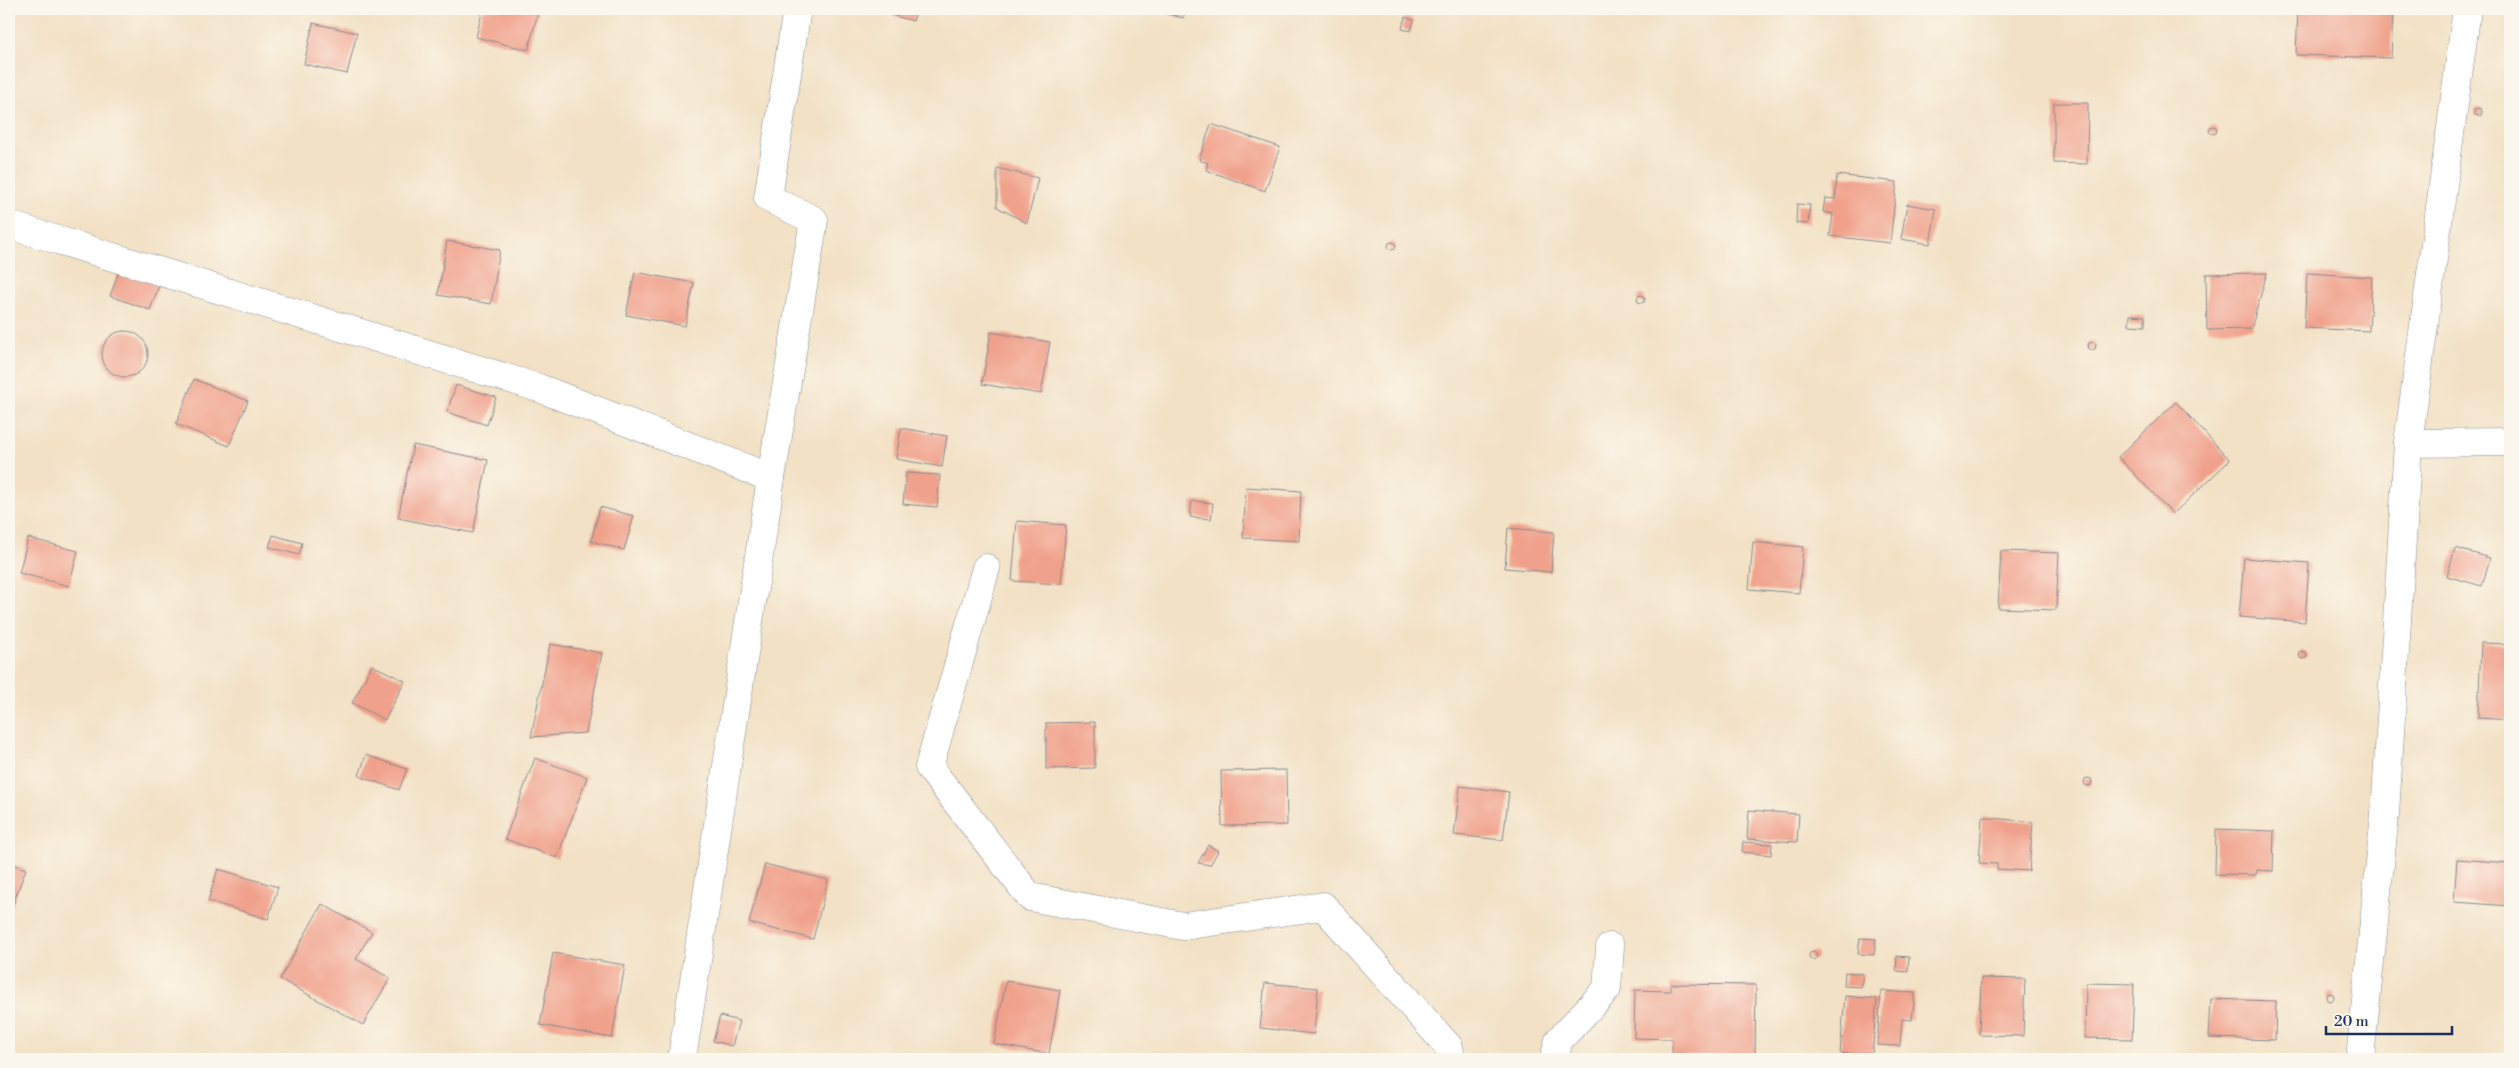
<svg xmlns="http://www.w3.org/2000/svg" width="2519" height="1068" font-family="'Libre Bodoni',serif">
  <rect width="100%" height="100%" fill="#fbf7ec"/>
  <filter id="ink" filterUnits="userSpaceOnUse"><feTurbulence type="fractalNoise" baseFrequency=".02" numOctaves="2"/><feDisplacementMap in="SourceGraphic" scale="10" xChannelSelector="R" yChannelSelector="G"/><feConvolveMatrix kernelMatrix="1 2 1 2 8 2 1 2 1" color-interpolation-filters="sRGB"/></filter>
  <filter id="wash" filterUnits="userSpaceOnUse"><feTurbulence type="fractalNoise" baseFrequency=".0096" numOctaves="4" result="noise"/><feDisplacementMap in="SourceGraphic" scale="20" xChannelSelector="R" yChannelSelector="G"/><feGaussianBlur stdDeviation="1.12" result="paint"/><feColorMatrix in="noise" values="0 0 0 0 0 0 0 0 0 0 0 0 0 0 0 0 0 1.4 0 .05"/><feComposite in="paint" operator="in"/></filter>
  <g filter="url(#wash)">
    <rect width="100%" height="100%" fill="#f2e1c4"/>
    <g id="blocks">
      <!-- building -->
      <g fill="#f0a18b">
        <polygon points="483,9 539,9 528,50 476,37"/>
        <polygon points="869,9 917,9 913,21"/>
        <polygon points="1150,9 1186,9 1183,18"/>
        <polygon points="2298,9 2393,9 2391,58 2296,55"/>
        <polygon points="1405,17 1414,20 1411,31 1402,29"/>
        <polygon points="313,23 357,33 347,74 304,64"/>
        <polygon points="2054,103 2088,103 2087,164 2054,163"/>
        <circle cx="2478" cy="112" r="4"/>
        <polygon points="1211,124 1280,147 1265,191 1206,170 1208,163 1199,160"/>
        <circle cx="2213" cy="130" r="4"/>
        <polygon points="997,168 1038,178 1027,223 997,207"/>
        <polygon points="1837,175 1897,182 1890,243 1830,236 1833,214 1823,212 1825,198 1835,199"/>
        <polygon points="1797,204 1810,205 1808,224 1796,223"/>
        <polygon points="1907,204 1936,209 1930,244 1901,239"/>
        <polygon points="447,241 500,250 491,304 438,295"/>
        <circle cx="1392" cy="246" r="4"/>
        <polygon points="123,260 159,285 150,310 110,296"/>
        <polygon points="635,272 694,283 685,326 626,315"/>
        <polygon points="2267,273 2251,329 2207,330 2206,274"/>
        <polygon points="2307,273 2372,277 2369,331 2304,328"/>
        <circle cx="1641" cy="299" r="4"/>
        <polygon points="2130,315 2145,316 2145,326 2129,325"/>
        <circle cx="125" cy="354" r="23"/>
        <polygon points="991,332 1050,342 1041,394 982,384"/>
        <circle cx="2092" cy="346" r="4"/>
        <polygon points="194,379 248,401 229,446 176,424"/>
        <polygon points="456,385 496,397 487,425 447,412"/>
        <polygon points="2176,402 2230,460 2173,514 2118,457"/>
        <polygon points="901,428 947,436 942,467 896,459"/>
        <polygon points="413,445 488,460 473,533 398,518"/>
        <polygon points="906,473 940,475 937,507 903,504"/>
        <polygon points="1246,487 1301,491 1299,541 1243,538"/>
        <polygon points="1192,501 1213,503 1211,519 1190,517"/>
        <polygon points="600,507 634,516 624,550 591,541"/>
        <polygon points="1017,521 1066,525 1061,584 1012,581"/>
        <polygon points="1508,528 1554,532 1551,572 1505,568"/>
        <polygon points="273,535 302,543 299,555 269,547"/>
        <polygon points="28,538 78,551 69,586 19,573"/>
        <polygon points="1753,542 1803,547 1799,593 1749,589"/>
        <polygon points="2455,548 2490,558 2482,586 2447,576"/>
        <polygon points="2001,551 2059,553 2056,610 1998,608"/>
        <polygon points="2244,558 2309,563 2305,622 2239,617"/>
        <polygon points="2481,643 2510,644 2510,720 2478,718"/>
        <polygon points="550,644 602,653 586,733 531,737"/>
        <circle cx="2303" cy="655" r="4"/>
        <polygon points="372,665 405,681 385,720 352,703"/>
        <polygon points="1095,722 1095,768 1046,769 1046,723"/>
        <polygon points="366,755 407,769 399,790 359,776"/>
        <polygon points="535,758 587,777 557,858 505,839"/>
        <polygon points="1286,770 1287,825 1222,826 1221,771"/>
        <circle cx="2088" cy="782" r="4"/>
        <polygon points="1460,786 1509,792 1503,840 1454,835"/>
        <polygon points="1749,810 1799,814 1797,842 1747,839"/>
        <polygon points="1982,817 2033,822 2029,871 1997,869 1997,864 1979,863"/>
        <polygon points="2216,829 2274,831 2273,871 2257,870 2256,875 2215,874"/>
        <polygon points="1743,842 1772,844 1771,855 1742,852"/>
        <polygon points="1208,845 1218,851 1210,865 1198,863"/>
        <polygon points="2457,859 2510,863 2510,906 2454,902"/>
        <polygon points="9,863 26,869 9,915"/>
        <polygon points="765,864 828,880 813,939 749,923"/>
        <polygon points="218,869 278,887 268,919 208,901"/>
        <polygon points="322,904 372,932 356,959 390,978 363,1025 280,979"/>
        <polygon points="1860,938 1876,939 1874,955 1858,954"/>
        <circle cx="1813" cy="956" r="4"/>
        <polygon points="553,953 625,965 612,1038 540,1025"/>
        <polygon points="1897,956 1909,957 1908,972 1896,971"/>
        <polygon points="1845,972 1863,974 1861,987 1844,986"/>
        <polygon points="1981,978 2025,979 2023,1036 1979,1035"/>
        <polygon points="1006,981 1060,990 1049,1054 994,1044"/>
        <polygon points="1265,983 1318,988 1314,1034 1260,1028"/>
        <polygon points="2086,983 2134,984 2132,1039 2085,1038"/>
        <polygon points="1671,984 1756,985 1755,1056 1672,1055 1672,1039 1634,1038 1635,990 1671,991"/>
        <polygon points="1881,991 1915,993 1912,1020 1902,1019 1900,1046 1877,1045"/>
        <circle cx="2330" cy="997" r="4"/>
        <polygon points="1845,996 1877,999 1872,1056 1840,1053"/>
        <polygon points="2211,999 2276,1001 2275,1040 2209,1038"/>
        <polygon points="720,1016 739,1021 732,1046 713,1041"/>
      </g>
    </g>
  </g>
  <g filter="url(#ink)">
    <use href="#blocks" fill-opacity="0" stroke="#868891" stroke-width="1"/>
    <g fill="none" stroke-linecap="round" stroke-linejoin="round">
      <!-- street casing -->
      <g stroke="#868891" stroke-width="29">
        <g id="street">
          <polyline points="9,225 539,388 771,478"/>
          <polyline points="2408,443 2510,442"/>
          <polyline points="986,568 929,767 1030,897 1183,926 1323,906 1449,1047 1451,1059"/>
          <polyline points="682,1059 771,478 814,220 768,198 797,9"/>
          <polyline points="1554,1059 1559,1040 1607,989 1610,947"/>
          <polyline points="2360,1059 2385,814 2408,443 2467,9"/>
        </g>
      </g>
      <!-- street -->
      <use href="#street" stroke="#fff" stroke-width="28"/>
    </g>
  </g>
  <!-- margin -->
  <rect width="2519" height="1068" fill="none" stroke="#fbf7ec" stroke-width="30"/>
  <!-- scale -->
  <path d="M2326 1026v8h126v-8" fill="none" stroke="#1b2f5e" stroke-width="2.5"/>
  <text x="2334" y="1026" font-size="15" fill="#1b2f5e" stroke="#fbf7ec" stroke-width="4" paint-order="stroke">20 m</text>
</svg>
